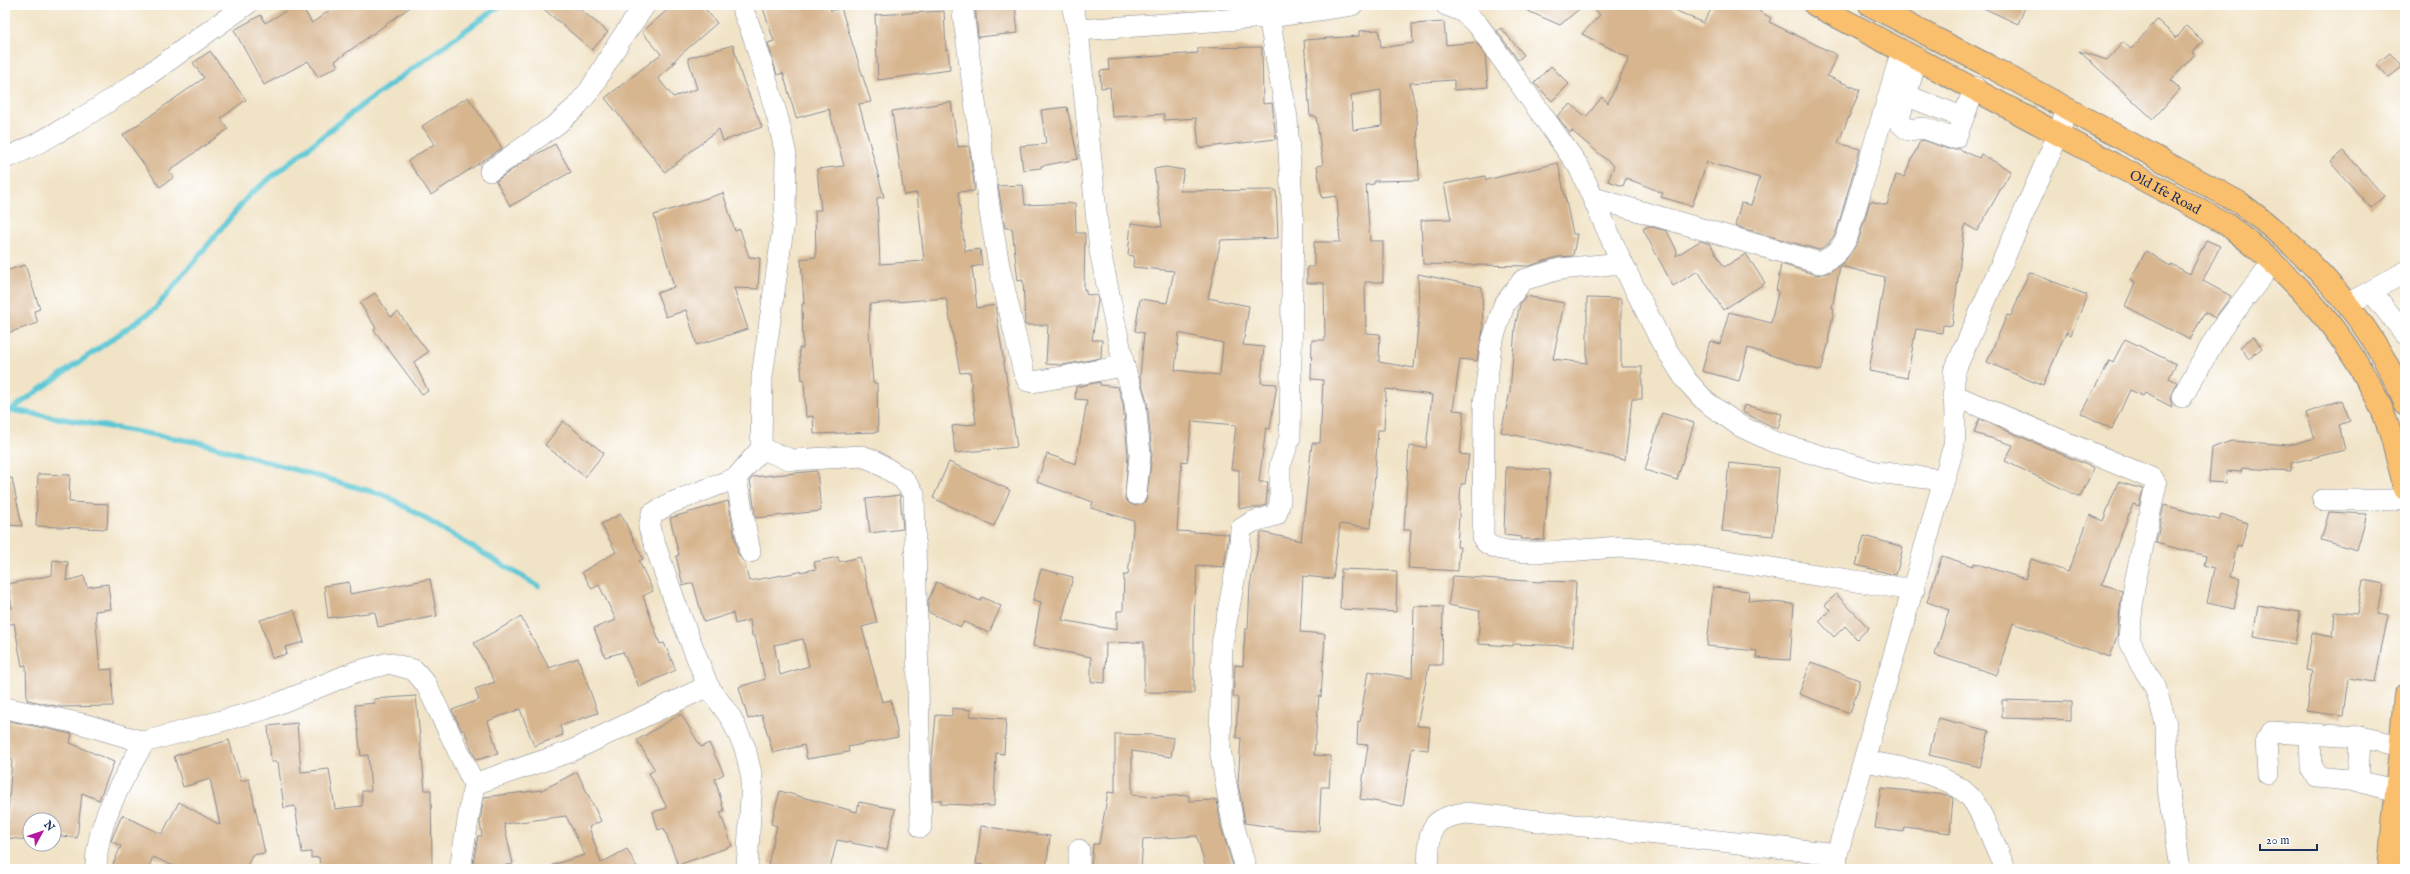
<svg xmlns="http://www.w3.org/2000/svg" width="2410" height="874" font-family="'IM FELL English',serif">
  <rect width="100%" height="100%" fill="#fff"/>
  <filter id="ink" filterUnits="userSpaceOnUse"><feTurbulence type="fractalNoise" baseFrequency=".025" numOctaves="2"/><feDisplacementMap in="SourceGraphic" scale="8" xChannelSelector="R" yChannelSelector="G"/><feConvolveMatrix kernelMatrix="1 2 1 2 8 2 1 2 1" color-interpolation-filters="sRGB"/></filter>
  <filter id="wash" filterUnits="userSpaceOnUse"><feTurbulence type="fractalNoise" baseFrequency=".012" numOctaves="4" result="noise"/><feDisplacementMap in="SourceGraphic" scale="16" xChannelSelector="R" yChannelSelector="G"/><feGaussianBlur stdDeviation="0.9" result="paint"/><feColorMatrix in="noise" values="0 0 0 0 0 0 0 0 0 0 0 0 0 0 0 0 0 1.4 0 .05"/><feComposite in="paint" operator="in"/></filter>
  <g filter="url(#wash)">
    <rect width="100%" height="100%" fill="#f1e3c6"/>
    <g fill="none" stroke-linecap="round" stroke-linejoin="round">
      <!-- stream -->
      <g stroke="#5bc7d4" stroke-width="5.5">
        <polyline points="2393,5 2405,7"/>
        <polyline points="12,410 202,443 387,496 538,586"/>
        <polyline points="5,414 155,309 249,195 362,105 501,5"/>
      </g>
    </g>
    <g id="blocks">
      <!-- building -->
      <g fill="#d7b58f" fill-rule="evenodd">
        <polygon points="296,5 301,5 312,23 337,5 413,5 335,61 338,66 318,77 308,61 264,85 234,30 261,15 265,23"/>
        <polygon points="539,5 575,5 608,32 592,50"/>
        <polygon points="673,5 702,5 717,23 671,63 677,61 658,78 673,97 697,89 688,58 733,45 741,75 762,127 723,141 719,129 665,172 605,98 661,54 642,32"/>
        <polygon points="762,5 829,5 831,11 841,8 871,102 859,104 884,197 877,198 880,264 924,261 917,193 904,195 892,111 951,102 958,147 969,146 974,184 974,191 958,192 965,251 980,249 982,265 972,267 977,308 995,305 1017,447 955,453 952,426 976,424 970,372 960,373 946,298 870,304 869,332 873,383 877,383 878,432 814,434 813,416 806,417 804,379 802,380 799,348 803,348 802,304 804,304 801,259 816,257 815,210 821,210 817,169 844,166 829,109 796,118 783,73 777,75 768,43 774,41"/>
        <polygon points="975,5 1015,5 1018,33 978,37"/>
        <polygon points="1514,5 1584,5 1560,25"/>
        <polygon points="1591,5 1664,5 1703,23 1714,5 1748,5 1771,18 1769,22 1837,55 1827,76 1860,90 1838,143 1860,149 1836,233 1828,244 1819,250 1735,226 1741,203 1751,205 1760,178 1707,162 1692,206 1661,197 1663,193 1626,178 1623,186 1608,181 1614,166 1572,131 1570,133 1557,116 1571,104 1586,117 1602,97 1608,103 1629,58 1582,34 1600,15"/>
        <polygon points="1977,5 2026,5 2018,24"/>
        <polygon points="944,11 946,50 948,49 950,70 878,80 875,15"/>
        <polygon points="2157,20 2177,38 2186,26 2203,41 2193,52 2195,54 2171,80 2180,89 2153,119 2079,51 2107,60 2123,42 2131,49"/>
        <path d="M1444,22L1446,45L1476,42L1485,55L1488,87L1454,90V80L1410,83L1417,115L1419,180L1374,181V184L1366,185L1370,241H1383V282H1365L1366,333L1380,334L1379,362L1414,368L1419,316L1418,274L1482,287L1483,330L1477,361L1460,359L1453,410L1464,411L1460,454L1469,455L1465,484H1461L1457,547H1460L1458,571L1408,568L1411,530H1404L1409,446L1426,448L1432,395L1386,389L1384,430H1378L1371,528L1340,524L1333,579L1303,576L1300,632L1325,634L1321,697L1319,696L1314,755L1331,756L1329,787H1321L1319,831L1286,829L1245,823L1238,783L1241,738H1236L1238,697H1233L1235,665L1243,666L1245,629H1248L1250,585L1261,532L1301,541L1312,443H1320L1323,380L1311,379L1312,340H1325L1324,283H1307V267H1314V242H1340L1337,196L1322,198L1317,166L1323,165L1316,116H1310L1304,40L1359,36V31L1379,30L1381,48L1413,43L1412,24ZM1381,90L1382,126L1353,130L1351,95Z"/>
        <polygon points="1501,28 1524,55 1518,60 1497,31"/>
        <polygon points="1262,47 1263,104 1272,103 1276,139 1199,148 1196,118 1164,120 1164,114 1112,117 1110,87 1101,88 1100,71 1109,70 1108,60 1198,53 1198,48"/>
        <polygon points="210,51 246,100 221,118 228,129 169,171 174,177 160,187 123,135 204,78 193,63"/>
        <polygon points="2390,53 2402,67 2388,78 2376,64"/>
        <polygon points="1551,66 1569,84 1552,101 1534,83"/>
        <polygon points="468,97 502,148 431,195 408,161 434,144 422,126"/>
        <polygon points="1067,107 1078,159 1041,166 1041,168 1023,170 1020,146 1046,144 1041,110"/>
        <polygon points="1923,140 1948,149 1959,149 1979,158 1981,154 2011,171 1977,231 1965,224 1952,326 1943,325 1942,333 1916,329 1907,378 1869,371 1885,277 1840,266 1832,308 1834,309 1828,341 1829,341 1821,371 1748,348 1739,381 1702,371 1710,341 1720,344 1729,312 1771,323 1778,292 1776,291 1781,264 1817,275 1830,272 1845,261 1858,242 1870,201 1887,205 1896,175 1904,177 1920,141"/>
        <polygon points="555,144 571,172 510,206 496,181 526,160"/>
        <polygon points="2344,151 2384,196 2371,208 2330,162"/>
        <polygon points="1558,163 1573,234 1577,234 1573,256 1557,257 1529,266 1423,264 1421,220 1451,219 1444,184 1485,176 1486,180"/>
        <path d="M1166,167L1184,170L1180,191L1276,190L1278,238L1221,240L1208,298L1249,306L1243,345L1264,347L1261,383L1277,384L1270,429L1266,428L1259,482H1268L1266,505L1257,508H1239V470L1231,469L1236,425L1192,421L1187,462L1182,461L1177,531L1229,534L1224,567L1197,565L1194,619V693L1144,692V642L1106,643L1105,683L1091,682V657L1033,646L1041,602L1033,600L1041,569L1073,577L1062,620L1117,630V611H1123L1124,575H1128L1134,521L1091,508L1093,502L1037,482L1047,454L1076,464L1087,400L1075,399L1076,387L1100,382V385L1118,387L1123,404L1128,455L1125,499L1129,503L1135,506L1146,501L1152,454L1147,401L1140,377L1144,333L1135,331L1140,299L1167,303L1174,271L1133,267L1134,256L1128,255L1131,223L1162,227L1154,169ZM1179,333L1223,343L1220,375L1175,370Z"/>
        <polygon points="1023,185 1025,205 1075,203 1076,233 1085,233 1084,290 1086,290 1086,294 1097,296 1098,300 1092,340 1102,340 1101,358 1063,365 1046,364 1048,325 1025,325 1023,280 1018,281 1012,228 1005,228 998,186"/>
        <polygon points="723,193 735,231 740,229 749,257 760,258 758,289 734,288 748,329 697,345 686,310 666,317 657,293 674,287 654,215"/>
        <polygon points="1649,226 1667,231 1677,251 1676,256 1700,241 1710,244 1724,267 1746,254 1765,283 1723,310 1698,271 1673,286 1643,229"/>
        <polygon points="2206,240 2220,246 2203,281 2231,296 2215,318 2205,312 2190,340 2125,306 2135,283 2130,280 2146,251 2170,266 2171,264 2190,274"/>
        <polygon points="25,265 40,309 34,311 38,323 5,334 5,271"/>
        <polygon points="2029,272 2087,295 2071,335 2066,332 2043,386 1987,362 2007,315 2011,316"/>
        <polygon points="375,293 391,317 398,312 428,352 414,362 428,391 422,394 374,330 376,328 360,303"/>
        <polygon points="1526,296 1564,303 1553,359 1587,363 1587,298 1621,299 1621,367 1642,367 1642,399 1632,399 1625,460 1501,432 1510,392 1515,328 1520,304"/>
        <polygon points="2253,337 2262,348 2249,359 2240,347"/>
        <polygon points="2125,339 2176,364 2169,378 2177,382 2170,397 2172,407 2145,393 2143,396 2130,390 2112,429 2081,413 2110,360 2113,362"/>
        <polygon points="2342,400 2350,421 2339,425 2345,450 2291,463 2291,471 2242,468 2241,472 2227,471 2226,483 2209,482 2212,448 2231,441 2289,445 2315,438 2306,413"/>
        <polygon points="1744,405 1782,414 1778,429 1742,412"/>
        <polygon points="1662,413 1694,423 1677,480 1645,470"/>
        <polygon points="1979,419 2094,468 2080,497 2005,461 2013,445 1974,433"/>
        <polygon points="563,421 604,453 585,477 545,445"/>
        <polygon points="949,462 1010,490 994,526 933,498"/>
        <polygon points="1729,463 1779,468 1773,536 1722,531"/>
        <polygon points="1506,467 1550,470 1544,540 1521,539 1522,537 1504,535"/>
        <polygon points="817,471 821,511 756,518 750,480 753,477"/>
        <polygon points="38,474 70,475 69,502 108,504 107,529 36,526"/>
        <polygon points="12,478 22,526 5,525 5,479"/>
        <polygon points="2118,482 2143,489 2139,506 2133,504 2102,584 2122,591 2117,636 2110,657 2013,623 1997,675 1935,655 1949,610 1927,602 1942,556 1973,566 1974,563 2025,579 2031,559 2068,572 2090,515 2103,521"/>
        <polygon points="900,495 903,529 870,533 866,499"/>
        <path d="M728,501L738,554L744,562L749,581L816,569L814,562L838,557L839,562L860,557L877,623L862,627L882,702L891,700L898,737L848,747L849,752L807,759L804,745L773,753L762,715L748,719L739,687L765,679L755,636H752L750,620L735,624L733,613L704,622L693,583L683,586L676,556L679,555L670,518ZM803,639L809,666L780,675L774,645Z"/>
        <polygon points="2164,505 2219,520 2221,514 2248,523 2241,547 2237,546 2230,577 2240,579 2234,609 2207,603 2214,568 2204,565 2206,556 2156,543"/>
        <polygon points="2329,512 2367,514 2357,550 2321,540"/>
        <polygon points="621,514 643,559 639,561 653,591 643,596 660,644 664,643 676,670 639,687 623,652 605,657 594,628 616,620 599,585 592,589 582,572 616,552 601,524"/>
        <polygon points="1864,536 1903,547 1896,575 1856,565"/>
        <polygon points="53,560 68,562 66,581 84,576 87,587 108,584 111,609 95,611 100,670 112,669 113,706 61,707 27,700 26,665 22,666 14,623 5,626 5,610 12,608 8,584 52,575"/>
        <polygon points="1341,569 1397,571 1396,612 1340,609"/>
        <polygon points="1453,576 1541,582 1541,581 1576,582 1573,646 1513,644 1513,646 1478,644 1480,611 1448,605"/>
        <polygon points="430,579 437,616 378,627 375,612 328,618 324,586 349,582 350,594"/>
        <polygon points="2363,580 2384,584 2378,613 2388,615 2375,682 2348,678 2343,716 2306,711 2312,671 2306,670 2312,633 2333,637 2335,612 2357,614"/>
        <polygon points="936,582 980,601 982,597 1001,606 989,633 964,622 961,627 928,612 928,601"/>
        <polygon points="1713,587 1749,591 1748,600 1794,604 1790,660 1756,658 1757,651 1707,646"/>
        <polygon points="1836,594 1869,628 1857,639 1845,626 1834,637 1819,621 1830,610 1825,605"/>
        <polygon points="2258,605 2300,612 2295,644 2253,637"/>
        <polygon points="1414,606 1443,607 1442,665 1429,665 1417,726 1430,727 1428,750 1412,748 1403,806 1360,799 1368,745 1357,744 1358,721 1360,722 1368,671 1412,678"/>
        <polygon points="294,610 304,642 285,647 287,654 272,658 260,620"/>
        <polygon points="521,617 549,668 578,658 598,713 560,726 563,735 534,746 520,709 488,721 498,754 476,760 464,730 462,731 452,710 479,700 475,689 495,682 474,643"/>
        <polygon points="1811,662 1859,680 1859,686 1850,713 1799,694"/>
        <polygon points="416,696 425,790 431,790 432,869 320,869 319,857 311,858 311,852 302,853 295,806 284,808 278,762 271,762 268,726 297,723 301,772 329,769 335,809 362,806 362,791 371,791 368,755 361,756 355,705 375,703 374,699"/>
        <polygon points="2002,700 2071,702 2071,720 2002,718"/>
        <polygon points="952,708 971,710 970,716 1006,719 1004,754 996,753 994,806 941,804 941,800 932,800 932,758 936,715 952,716"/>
        <polygon points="681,714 701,747 709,743 724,774 715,779 724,811 720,812 732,846 678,865 664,828 658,830 653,812 667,808 649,773 655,770 637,740"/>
        <polygon points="1938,718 1989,731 1980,767 1929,755"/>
        <polygon points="5,720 72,734 70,743 114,762 99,800 82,793 77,838 54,835 54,820 30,820 30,840 6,838 12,760 5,758"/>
        <polygon points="1115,734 1153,735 1174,738 1171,757 1132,751 1132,795 1155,797 1189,795 1189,801 1217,800 1221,827 1234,869 1206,869 1197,836 1143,839 1141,869 1091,869 1093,844 1099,844 1108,792 1115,793"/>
        <polygon points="229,740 241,781 249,779 265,853 252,855 246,869 181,869 153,857 148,869 111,869 121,846 111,841 122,815 162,834 179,802 220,825 210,779 183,787 174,756"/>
        <polygon points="577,772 601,821 589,827 601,863 627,849 638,869 552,869 552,865 585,855 566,816 504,824 513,864 485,869 472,869 478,836 482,836 480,822 484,797 542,790"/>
        <polygon points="1881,788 1947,795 1953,798 1950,833 1905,827 1904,832 1875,828"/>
        <polygon points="780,791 857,812 859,802 895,809 887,850 837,840 830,869 786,869 768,864 777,826 771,824"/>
        <polygon points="981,826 1050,836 1046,869 1010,869 976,864"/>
      </g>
    </g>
  </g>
  <g filter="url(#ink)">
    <use href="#blocks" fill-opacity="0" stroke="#868992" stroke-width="1"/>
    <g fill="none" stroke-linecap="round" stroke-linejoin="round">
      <!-- minor casing -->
      <g stroke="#868992" stroke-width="22">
        <g id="minor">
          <polyline points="741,5 754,38 778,119 786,155 785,214 762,377 761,449 736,478 671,503 652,514 649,528 675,602 708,686 731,718 745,748 752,778 747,869"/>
          <polyline points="962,5 989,206 999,266 1024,373 1028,381 1033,382 1124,366"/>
          <polyline points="1072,5 1078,30 1100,251 1124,366 1135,402 1140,455 1136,494"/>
          <polyline points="1446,5 1462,11 1478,25 1579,167 1622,263 1661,341 1686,380 1706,402 1740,426 1774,442 1876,472 1944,480"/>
          <polyline points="1078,30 1269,17 1352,5"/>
          <polyline points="1917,58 1900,115 1900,123 1908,130 1924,128 1952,138 1956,137 1975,87"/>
          <polyline points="1905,95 1962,117"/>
          <path d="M5,158C26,151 45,139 65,128C128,92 186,47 246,5"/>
          <polyline points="490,171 557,124 576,107 590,90 621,39 645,5"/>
          <path d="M1594,198L1820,263C1834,257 1841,250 1847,237L1902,50"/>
          <path d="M1622,263L1560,269L1523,280L1504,305L1491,345L1484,403L1483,538C1493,562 1596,548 1620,547C1634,547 1647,549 1661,551L1914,590"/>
          <polyline points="2372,292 2405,334"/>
          <polyline points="2348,304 2405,272"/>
          <polyline points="1953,395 2151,478 2156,484 2134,587 2129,639 2141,665 2155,686 2166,724 2167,782 2180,869"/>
          <polyline points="2182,397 2221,329 2273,262"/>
          <polyline points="761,449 792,460 862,456 875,461 903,479 914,494 921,827"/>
          <polyline points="736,478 750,552"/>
          <polyline points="2323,500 2405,500"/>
          <polyline points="5,708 83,724 144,742 265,709 355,672 389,663 414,670 426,684 474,784 569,752 708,686"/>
          <polyline points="2310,734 2311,767 2317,777 2358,781 2405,793"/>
          <path d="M1864,761C1896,767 1947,772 1970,797C1982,810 1997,851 2005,869"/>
          <polyline points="2268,774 2266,740 2272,732 2360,737 2401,746"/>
          <polyline points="2358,781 2360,737"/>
          <polyline points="1079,850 1079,869"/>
          <path d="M96,869C96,822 122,781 144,742"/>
          <polyline points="460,869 474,784"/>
          <polyline points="1246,869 1233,824 1220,749 1222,644 1239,554 1241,529 1252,522 1276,515 1280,502 1280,466 1290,437 1293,220 1287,118 1269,17"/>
          <path d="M1428,869C1430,834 1425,818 1466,813L1837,854"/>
          <path d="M1836,869L1837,854L1954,445C1957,420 1953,397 1954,372L2058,135L2067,109"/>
        </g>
      </g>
      <!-- major casing -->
      <g stroke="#868992" stroke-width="24">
        <g id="major">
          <path id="s1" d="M1815,5C1953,77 2089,151 2226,224C2287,269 2342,328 2376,397C2391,426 2397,458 2405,489"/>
          <path d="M1870,5L1987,65L2240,203C2309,254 2373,321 2405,403"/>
          <polyline points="2389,869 2405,695"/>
        </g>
      </g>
      <!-- minor -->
      <use href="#minor" stroke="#fff" stroke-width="21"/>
      <!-- major -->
      <use href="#major" stroke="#f9bf6d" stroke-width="22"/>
    </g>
  </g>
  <g text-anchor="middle" stroke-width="3" stroke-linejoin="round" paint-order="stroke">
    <!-- street labels -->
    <g font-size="14" fill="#1b2f5e" stroke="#fff">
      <text dy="5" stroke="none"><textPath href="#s1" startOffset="397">Old Ife Road</textPath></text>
    </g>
  </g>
  <!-- margin -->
  <rect width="2410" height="874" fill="none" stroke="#fff" stroke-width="20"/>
  <!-- north arrow -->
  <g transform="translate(42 832) rotate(50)"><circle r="19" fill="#ffffff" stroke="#a4acbf"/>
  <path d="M0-3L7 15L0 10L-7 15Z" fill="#b5179e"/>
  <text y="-6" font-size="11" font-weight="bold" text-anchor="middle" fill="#1b2f5e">N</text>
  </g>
  <!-- scale -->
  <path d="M2260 844v6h57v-6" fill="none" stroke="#1b2f5e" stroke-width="2"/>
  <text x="2266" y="844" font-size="12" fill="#1b2f5e" stroke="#ffffff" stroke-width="3" paint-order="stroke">20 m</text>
</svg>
